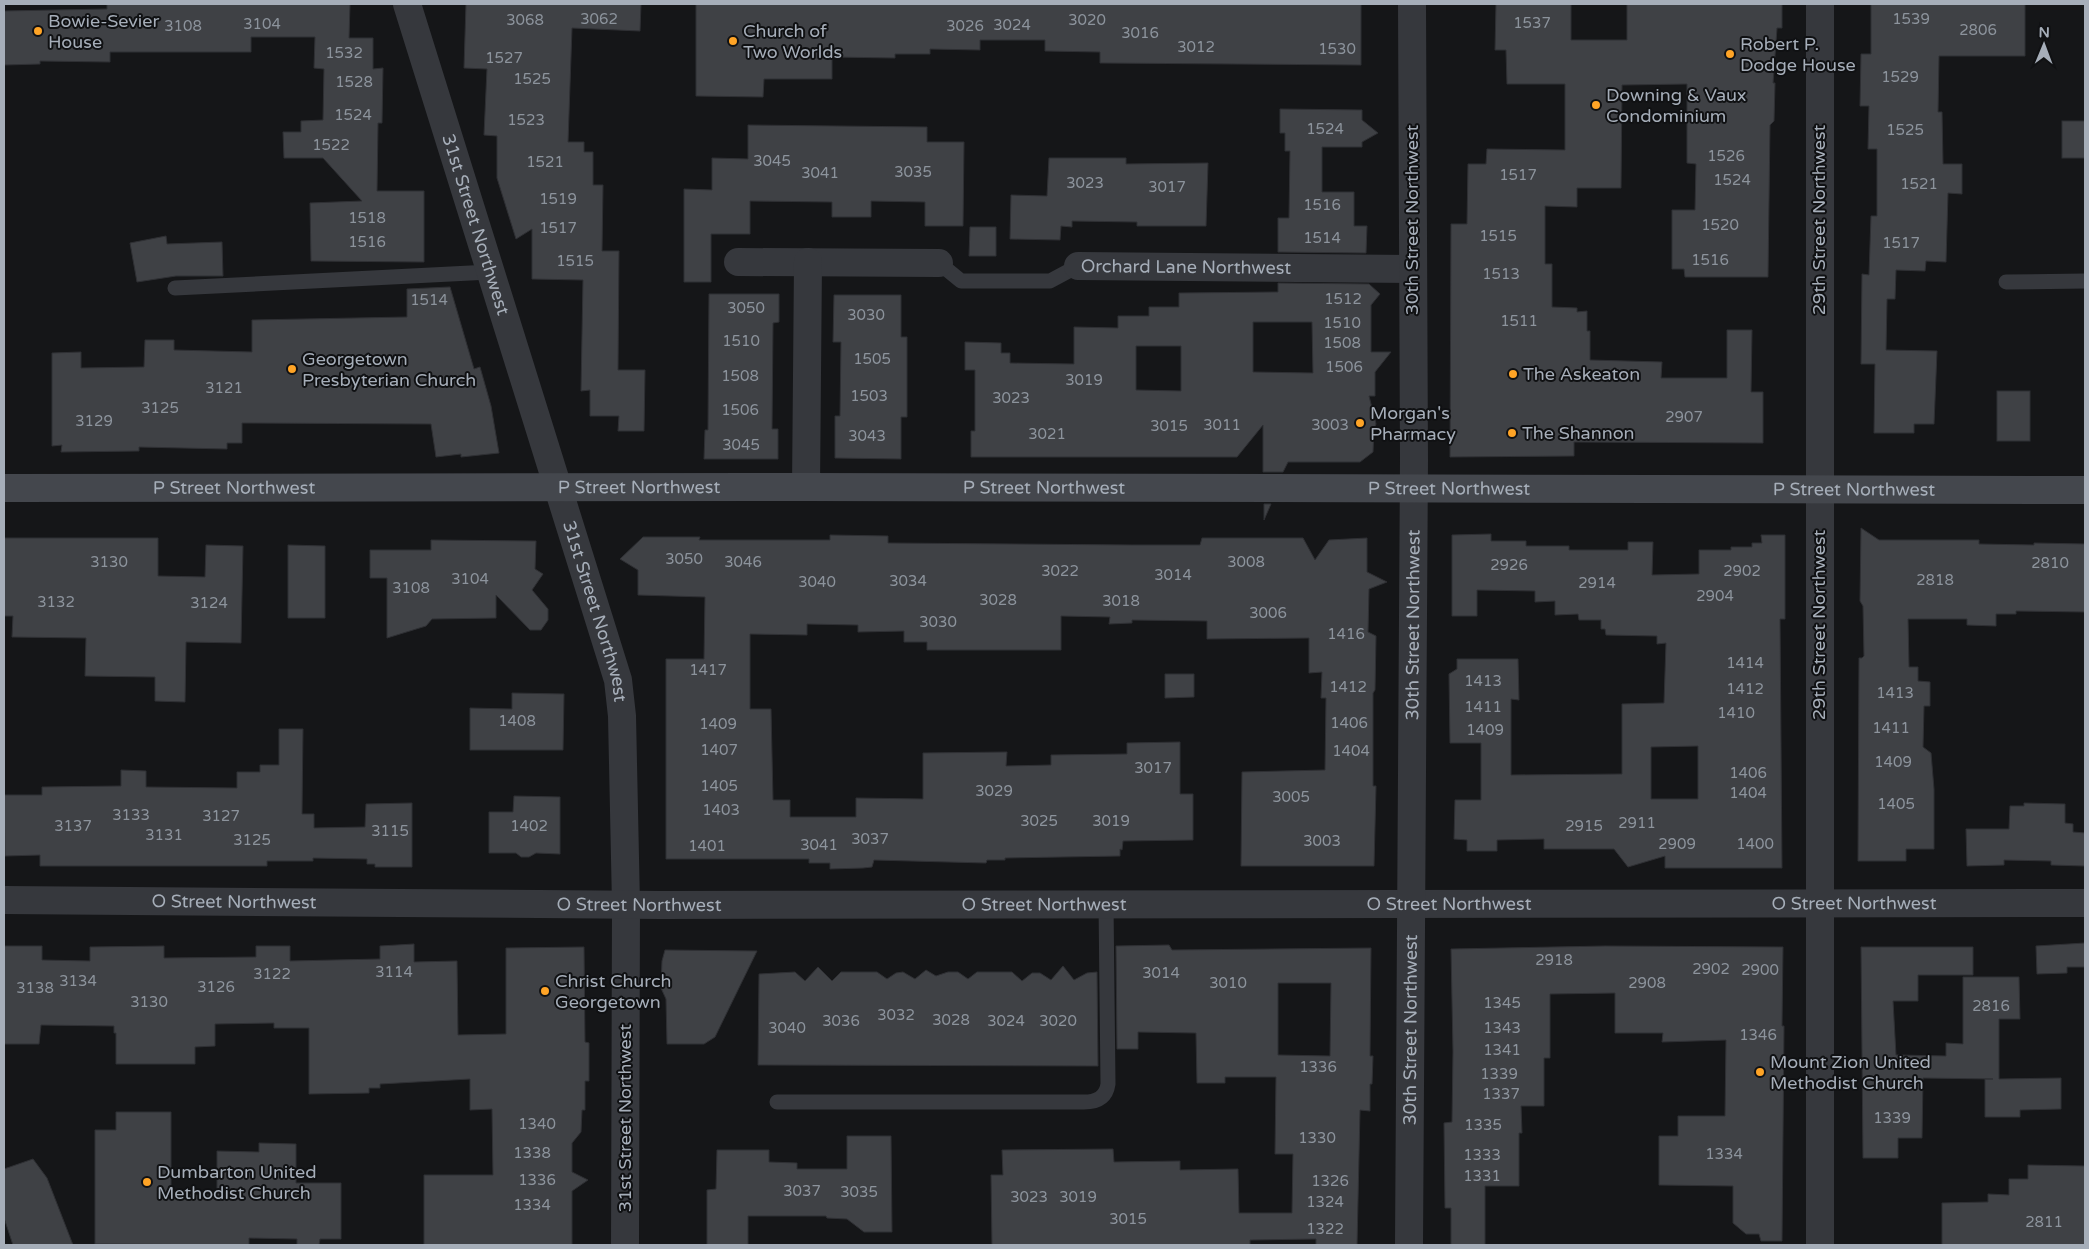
<svg xmlns="http://www.w3.org/2000/svg" width="2089" height="1249" font-family="'Varela Round',sans-serif">
  <rect width="100%" height="100%" fill="#151618"/>
  <!-- building -->
  <g fill="#3f4145" stroke="#2f3034" fill-rule="evenodd">
    <polygon points="107,4 350,4 349,38 373,38 373,69 383,68 382,123 378,123 377,191 424,191 424,262 311,261 310,203 362,201 323,158 284,158 283,132 301,132 301,121 323,120 324,69 314,68 315,37 251,37 251,52 110,52 110,62 40,61 40,64 4,65 4,11 107,9"/>
    <polygon points="466,4 641,4 640,31 572,28 568,142 584,142 584,152 593,152 593,185 603,185 602,251 619,251 618,370 645,370 644,431 618,431 619,416 590,416 590,390 581,391 583,280 532,279 532,229 516,239 497,178 497,136 484,135 487,69 464,68"/>
    <polygon points="696,4 1361,4 1361,65 1100,63 1100,52 1045,51 1045,40 980,40 980,50 930,49 930,54 895,54 895,58 832,57 832,79 764,79 763,97 696,96"/>
    <polygon points="1496,4 1569,4 1571,5 1571,40 1627,40 1627,4 1782,4 1782,28 1777,28 1773,83 1775,83 1774,121 1770,125 1768,277 1685,277 1684,269 1672,269 1672,210 1695,210 1696,164 1687,163 1687,84 1622,85 1621,188 1577,188 1577,207 1545,206 1545,264 1552,264 1552,307 1577,308 1577,312 1587,311 1587,331 1590,331 1590,360 1662,362 1661,378 1727,378 1727,330 1752,330 1751,392 1763,392 1763,443 1574,442 1574,456 1450,457 1451,224 1467,224 1468,164 1486,164 1487,149 1565,150 1565,84 1507,84 1506,50 1495,50"/>
    <polygon points="1871,4 2025,4 2025,56 1939,56 1938,112 1942,112 1943,164 1962,164 1962,194 1948,193 1946,262 1926,261 1925,271 1896,270 1895,299 1887,299 1886,350 1937,351 1934,424 1914,424 1914,433 1874,433 1875,364 1861,364 1862,274 1869,275 1871,216 1877,216 1877,149 1868,149 1869,106 1860,106 1861,54 1871,54"/>
    <polygon points="1280,109 1362,110 1362,120 1378,133 1362,142 1362,147 1322,147 1322,192 1354,192 1354,226 1367,226 1366,253 1278,252 1278,218 1289,218 1290,151 1285,151 1285,133 1280,133"/>
    <rect x="2062" y="121" width="23" height="37"/>
    <polygon points="748,125 927,127 927,142 964,142 963,226 925,226 925,202 871,201 871,217 832,217 832,202 750,201 750,234 711,234 711,282 684,282 684,189 712,190 712,158 748,159"/>
    <polygon points="1049,158 1126,158 1126,164 1208,163 1206,226 1137,226 1137,222 1072,221 1072,227 1061,226 1060,240 1010,239 1011,195 1047,196"/>
    <polygon points="970,227 996,227 996,256 969,256"/>
    <polygon points="166,236 167,244 222,242 223,276 176,276 137,282 130,243"/>
    <path d="M1278,283L1369,284L1380,294L1371,305V352H1391L1375,372V396H1369L1376,424L1374,429L1373,452L1360,462H1288L1283,472H1263V425L1237,457H971V431H975V370H965V342L1001,343V353H1010V363L1074,364V327L1118,328V316H1149V307H1179V293L1278,292ZM1253,322H1312L1313,373L1253,372ZM1136,346H1181V391L1136,390Z"/>
    <polygon points="450,287 474,369 480,367 491,406 499,453 461,457 461,454 436,457 431,424 242,423 242,443 227,443 227,449 139,447 139,451 61,452 62,445 52,446 52,353 81,352 81,368 144,367 145,340 174,340 174,350 252,352 252,320 407,317 407,289"/>
    <polygon points="709,294 779,294 779,322 773,323 772,429 778,429 778,459 704,459 705,430 708,430"/>
    <polygon points="834,295 901,295 901,337 907,337 907,417 901,417 901,459 835,458 835,416 840,416 841,342 833,342"/>
    <rect x="1997" y="391" width="33" height="50"/>
    <polygon points="1264,504 1271,504 1264,520"/>
    <polygon points="1861,528 1879,540 1979,540 1979,544 2034,545 2034,543 2085,544 2085,612 2016,611 2016,614 1996,614 1996,626 1967,625 1967,619 1908,619 1909,667 1918,667 1918,681 1930,682 1930,706 1924,706 1923,747 1931,753 1934,789 1934,849 1906,849 1906,861 1858,861 1859,658 1862,658 1864,656 1863,606 1860,601"/>
    <path d="M1491,534V541H1526V546H1569V550H1628V542H1653L1652,575L1699,574V550H1731V547H1752V543H1762L1761,535H1785V619H1780L1782,868H1665V856L1628,867L1614,849H1544V839L1497,840V851H1467V840L1454,839L1455,800H1481V743H1450L1449,674L1457,669V659H1518L1519,700L1511,699V775L1622,774V704L1664,703L1666,643L1657,644V636L1606,635L1605,629H1601V620H1579L1578,614L1555,615V601L1535,602V591L1477,590V616H1452V535ZM1698,746V799H1651V747Z"/>
    <polygon points="830,535 888,536 888,543 1133,545 1200,545 1202,538 1303,538 1315,560 1329,540 1367,538 1367,572 1387,582 1369,589 1368,632 1376,636 1375,690 1373,693 1373,786 1376,786 1374,866 1241,866 1242,772 1325,770 1326,698 1321,698 1322,672 1309,673 1309,638 1207,639 1207,621 1132,620 1132,623 1109,624 1110,617 1061,616 1061,650 927,650 927,642 904,642 904,631 858,632 858,625 807,624 807,635 750,634 750,709 771,709 773,800 790,800 790,817 856,817 856,798 923,799 923,753 1007,752 1006,766 1051,765 1051,755 1127,754 1127,743 1180,742 1180,794 1193,794 1193,840 1123,841 1122,850 1120,849 1120,856 1005,858 1005,860 987,860 986,863 874,860 872,867 863,868 830,869 830,863 809,863 809,859 666,859 666,659 704,659 705,597 638,595 638,570 620,559 643,537 700,537 699,540 830,540"/>
    <polygon points="4,538 158,538 158,576 205,577 206,545 243,546 241,643 186,642 185,702 155,701 155,677 85,676 86,638 12,637 13,616 4,616"/>
    <polygon points="431,540 536,541 535,569 543,574 532,590 548,609 548,620 541,630 530,630 496,595 496,618 432,619 426,626 387,638 387,578 370,578 370,550 431,550"/>
    <polygon points="288,545 325,546 325,618 288,618"/>
    <polygon points="1165,674 1194,674 1194,697 1165,698"/>
    <polygon points="512,693 564,694 563,750 470,750 470,708 512,709"/>
    <polygon points="279,729 303,729 302,814 314,814 314,828 365,827 366,804 412,803 412,867 375,867 375,864 367,864 367,859 313,858 313,861 267,861 267,866 40,866 40,855 5,856 4,795 42,795 42,787 121,786 121,770 146,771 146,787 237,788 237,772 260,772 260,765 279,765"/>
    <polygon points="514,796 560,797 560,854 536,853 529,857 521,857 516,853 489,853 489,812 513,812"/>
    <polygon points="2024,803 2065,804 2065,823 2073,824 2073,832 2085,833 2085,866 2051,865 2051,861 2004,860 2004,865 1967,866 1966,829 2009,829 2010,806 2024,806"/>
    <polygon points="2085,943 2085,967 2067,967 2067,973 2037,974 2036,946"/>
    <polygon points="414,944 414,962 457,961 458,1035 506,1034 506,948 584,947 585,1042 589,1043 589,1081 585,1081 585,1110 582,1110 581,1132 572,1143 572,1172 588,1180 572,1191 572,1245 424,1245 424,1175 493,1175 492,1109 470,1110 470,1079 380,1084 380,1088 369,1088 369,1093 309,1094 309,1028 274,1028 274,1023 215,1024 215,1046 195,1047 195,1064 116,1064 116,1033 114,1033 114,1026 41,1025 39,1044 4,1044 4,946 42,946 42,960 90,961 90,947 164,946 164,958 256,957 256,946 290,946 290,961 380,959 380,946"/>
    <path d="M1169,945L1172,950L1371,948L1370,1056H1373L1372,1084H1370V1111L1360,1110L1357,1245H1316V1239L1250,1240V1245H992L991,1175H1003L1002,1150L1113,1149L1114,1162L1180,1161V1170L1238,1169L1239,1213H1292L1293,1154H1275L1276,1077H1225V1083H1197L1196,1033L1138,1032V1049H1117L1116,946ZM1278,983H1331L1330,1056L1278,1055Z"/>
    <polygon points="1605,946 1783,947 1782,1026 1784,1026 1782,1241 1761,1241 1759,1234 1746,1234 1733,1223 1733,1186 1659,1185 1659,1136 1678,1136 1678,1116 1725,1116 1726,1040 1662,1042 1663,1033 1615,1033 1615,993 1550,994 1550,1058 1544,1058 1544,1106 1521,1106 1522,1133 1519,1133 1519,1186 1485,1186 1485,1245 1451,1245 1451,1208 1445,1208 1444,1123 1452,1122 1453,1052 1451,949"/>
    <polygon points="1861,947 1973,947 1973,975 1918,975 1918,1001 1893,1001 1896,1055 1946,1056 1946,1043 1963,1044 1963,977 2019,977 2020,1019 1999,1019 1999,1079 2061,1078 2061,1109 2020,1110 2020,1117 1985,1117 1985,1079 1993,1079 1923,1078 1922,1138 1898,1138 1898,1158 1863,1158"/>
    <polygon points="665,950 757,951 715,1037 704,1044 667,1044 666,999 661,988 662,961"/>
    <polygon points="1063,966 1074,980 1087,973 1097,972 1098,1066 758,1065 759,974 795,972 805,981 818,967 832,981 841,972 877,972 887,979 896,973 903,972 915,979 926,970 936,976 948,972 958,972 968,979 977,972 1012,972 1022,981 1032,973 1040,973 1051,980"/>
    <polygon points="116,1112 171,1112 171,1195 217,1195 217,1151 259,1152 259,1143 296,1144 296,1183 341,1183 341,1239 320,1239 319,1245 297,1245 297,1239 249,1238 249,1245 95,1244 95,1130 116,1130"/>
    <polygon points="847,1136 891,1136 892,1232 864,1232 847,1219 827,1218 826,1216 748,1216 748,1245 707,1245 707,1190 716,1189 717,1150 769,1150 769,1162 797,1163 797,1169 847,1169"/>
    <polygon points="33,1159 47,1178 73,1245 13,1245 4,1218 4,1169"/>
    <polygon points="2028,1165 2085,1166 2085,1245 1942,1245 1942,1203 1988,1202 1988,1194 2009,1195 2009,1179 2028,1179"/>
  </g>
  <g fill="none" stroke-linecap="round" stroke-linejoin="round">
    <!-- lane -->
    <g stroke="#36383d" stroke-width="15">
      <polyline points="939,263 961,281 1050,281 1078,266"/>
      <polyline points="2006,282 2085,281"/>
      <polyline points="175,288 490,272"/>
      <path d="M777,1102H1084C1096,1102 1106,1098 1108,1084L1106,903"/>
    </g>
    <!-- street -->
    <g stroke="#36383d" stroke-width="28">
      <path id="s1" d="M407,4L618,680L622,716L626,905L625,1245"/>
      <polyline points="738,262 939,263"/>
      <path id="s2" d="M1078,266L1412,269"/>
      <polyline points="806,487 808,262"/>
      <path id="s3" d="M4,900L661,905L2085,903"/>
      <path id="s4" d="M1409,1245L1414,460L1412,4"/>
      <polyline points="1820,1245 1820,4"/>
    </g>
    <!-- secondary -->
    <path stroke="#44474d" stroke-width="28" id="s5" d="M4,488L806,487L2085,490"/>
  </g>
  <!-- markers -->
  <g fill="#ffa426" stroke="#101113" stroke-width="2">
    <circle cx="38" cy="31" r="5"/>
    <circle cx="733" cy="41" r="5"/>
    <circle cx="1730" cy="54" r="5"/>
    <circle cx="1596" cy="105" r="5"/>
    <circle cx="292" cy="369" r="5"/>
    <circle cx="1513" cy="374" r="5"/>
    <circle cx="1360" cy="423" r="5"/>
    <circle cx="1512" cy="433" r="5"/>
    <circle cx="545" cy="991" r="5"/>
    <circle cx="1760" cy="1072" r="5"/>
    <circle cx="147" cy="1182" r="5"/>
  </g>
  <g text-anchor="middle" stroke-width="4" stroke-linejoin="round" paint-order="stroke">
    <!-- number labels -->
    <g font-size="15" fill="#8c939c">
      <text x="599" y="24">3062</text>
      <text x="1911" y="24">1539</text>
      <text x="525" y="25">3068</text>
      <text x="1087" y="25">3020</text>
      <text x="1532" y="28">1537</text>
      <text x="262" y="29">3104</text>
      <text x="1012" y="30">3024</text>
      <text x="183" y="31">3108</text>
      <text x="965" y="31">3026</text>
      <text x="1978" y="35">2806</text>
      <text x="1140" y="38">3016</text>
      <text x="1196" y="52">3012</text>
      <text x="1337" y="54">1530</text>
      <text x="344" y="58">1532</text>
      <text x="504" y="63">1527</text>
      <text x="1900" y="82">1529</text>
      <text x="532" y="84">1525</text>
      <text x="354" y="87">1528</text>
      <text x="353" y="120">1524</text>
      <text x="526" y="125">1523</text>
      <text x="1325" y="134">1524</text>
      <text x="1905" y="135">1525</text>
      <text x="331" y="150">1522</text>
      <text x="1726" y="161">1526</text>
      <text x="772" y="166">3045</text>
      <text x="545" y="167">1521</text>
      <text x="913" y="177">3035</text>
      <text x="820" y="178">3041</text>
      <text x="1518" y="180">1517</text>
      <text x="1732" y="185">1524</text>
      <text x="1085" y="188">3023</text>
      <text x="1919" y="189">1521</text>
      <text x="1167" y="192">3017</text>
      <text x="558" y="204">1519</text>
      <text x="1322" y="210">1516</text>
      <text x="367" y="223">1518</text>
      <text x="1720" y="230">1520</text>
      <text x="558" y="233">1517</text>
      <text x="1498" y="241">1515</text>
      <text x="1322" y="243">1514</text>
      <text x="367" y="247">1516</text>
      <text x="1901" y="248">1517</text>
      <text x="1710" y="265">1516</text>
      <text x="575" y="266">1515</text>
      <text x="1501" y="279">1513</text>
      <text x="1343" y="304">1512</text>
      <text x="429" y="305">1514</text>
      <text x="746" y="313">3050</text>
      <text x="866" y="320">3030</text>
      <text x="1519" y="326">1511</text>
      <text x="1342" y="328">1510</text>
      <text x="741" y="346">1510</text>
      <text x="1342" y="348">1508</text>
      <text x="872" y="364">1505</text>
      <text x="1344" y="372">1506</text>
      <text x="740" y="381">1508</text>
      <text x="1084" y="385">3019</text>
      <text x="224" y="393">3121</text>
      <text x="869" y="401">1503</text>
      <text x="1011" y="403">3023</text>
      <text x="160" y="413">3125</text>
      <text x="740" y="415">1506</text>
      <text x="1684" y="422">2907</text>
      <text x="94" y="426">3129</text>
      <text x="1222" y="430">3011</text>
      <text x="1330" y="430">3003</text>
      <text x="1169" y="431">3015</text>
      <text x="1047" y="439">3021</text>
      <text x="867" y="441">3043</text>
      <text x="741" y="450">3045</text>
      <text x="684" y="564">3050</text>
      <text x="109" y="567">3130</text>
      <text x="743" y="567">3046</text>
      <text x="1246" y="567">3008</text>
      <text x="2050" y="568">2810</text>
      <text x="1509" y="570">2926</text>
      <text x="1060" y="576">3022</text>
      <text x="1742" y="576">2902</text>
      <text x="1173" y="580">3014</text>
      <text x="470" y="584">3104</text>
      <text x="1935" y="585">2818</text>
      <text x="908" y="586">3034</text>
      <text x="817" y="587">3040</text>
      <text x="1597" y="588">2914</text>
      <text x="411" y="593">3108</text>
      <text x="1715" y="601">2904</text>
      <text x="998" y="605">3028</text>
      <text x="1121" y="606">3018</text>
      <text x="56" y="607">3132</text>
      <text x="209" y="608">3124</text>
      <text x="1268" y="618">3006</text>
      <text x="938" y="627">3030</text>
      <text x="1346" y="639">1416</text>
      <text x="1745" y="668">1414</text>
      <text x="708" y="675">1417</text>
      <text x="1483" y="686">1413</text>
      <text x="1348" y="692">1412</text>
      <text x="1745" y="694">1412</text>
      <text x="1895" y="698">1413</text>
      <text x="1483" y="712">1411</text>
      <text x="1736" y="718">1410</text>
      <text x="517" y="726">1408</text>
      <text x="1349" y="728">1406</text>
      <text x="718" y="729">1409</text>
      <text x="1891" y="733">1411</text>
      <text x="1485" y="735">1409</text>
      <text x="719" y="755">1407</text>
      <text x="1351" y="756">1404</text>
      <text x="1893" y="767">1409</text>
      <text x="1153" y="773">3017</text>
      <text x="1748" y="778">1406</text>
      <text x="719" y="791">1405</text>
      <text x="994" y="796">3029</text>
      <text x="1748" y="798">1404</text>
      <text x="1291" y="802">3005</text>
      <text x="1896" y="809">1405</text>
      <text x="721" y="815">1403</text>
      <text x="131" y="820">3133</text>
      <text x="221" y="821">3127</text>
      <text x="1039" y="826">3025</text>
      <text x="1111" y="826">3019</text>
      <text x="1637" y="828">2911</text>
      <text x="73" y="831">3137</text>
      <text x="529" y="831">1402</text>
      <text x="1584" y="831">2915</text>
      <text x="390" y="836">3115</text>
      <text x="164" y="840">3131</text>
      <text x="870" y="844">3037</text>
      <text x="252" y="845">3125</text>
      <text x="1322" y="846">3003</text>
      <text x="1677" y="849">2909</text>
      <text x="1755" y="849">1400</text>
      <text x="819" y="850">3041</text>
      <text x="707" y="851">1401</text>
      <text x="1554" y="965">2918</text>
      <text x="1711" y="974">2902</text>
      <text x="1760" y="975">2900</text>
      <text x="394" y="977">3114</text>
      <text x="1161" y="978">3014</text>
      <text x="272" y="979">3122</text>
      <text x="78" y="986">3134</text>
      <text x="1228" y="988">3010</text>
      <text x="1647" y="988">2908</text>
      <text x="216" y="992">3126</text>
      <text x="35" y="993">3138</text>
      <text x="149" y="1007">3130</text>
      <text x="1502" y="1008">1345</text>
      <text x="1991" y="1011">2816</text>
      <text x="896" y="1020">3032</text>
      <text x="951" y="1025">3028</text>
      <text x="841" y="1026">3036</text>
      <text x="1006" y="1026">3024</text>
      <text x="1058" y="1026">3020</text>
      <text x="787" y="1033">3040</text>
      <text x="1502" y="1033">1343</text>
      <text x="1758" y="1040">1346</text>
      <text x="1502" y="1055">1341</text>
      <text x="1318" y="1072">1336</text>
      <text x="1499" y="1079">1339</text>
      <text x="1501" y="1099">1337</text>
      <text x="1892" y="1123">1339</text>
      <text x="537" y="1129">1340</text>
      <text x="1483" y="1130">1335</text>
      <text x="1317" y="1143">1330</text>
      <text x="532" y="1158">1338</text>
      <text x="1724" y="1159">1334</text>
      <text x="1482" y="1160">1333</text>
      <text x="1482" y="1181">1331</text>
      <text x="537" y="1185">1336</text>
      <text x="1330" y="1186">1326</text>
      <text x="802" y="1196">3037</text>
      <text x="859" y="1197">3035</text>
      <text x="1029" y="1202">3023</text>
      <text x="1078" y="1202">3019</text>
      <text x="1325" y="1207">1324</text>
      <text x="532" y="1210">1334</text>
      <text x="1128" y="1224">3015</text>
      <text x="2044" y="1227">2811</text>
      <text x="1325" y="1234">1322</text>
    </g>
    <!-- poi labels -->
    <g font-size="18" fill="#a6aeb9" stroke="#101113" text-anchor="start">
      <text x="48" y="27">Bowie-Sevier<tspan x="48" dy="21">House</tspan></text>
      <text x="743" y="37">Church of<tspan x="743" dy="21">Two Worlds</tspan></text>
      <text x="1740" y="50">Robert P.<tspan x="1740" dy="21">Dodge House</tspan></text>
      <text x="1606" y="101">Downing &amp; Vaux<tspan x="1606" dy="21">Condominium</tspan></text>
      <text x="302" y="365">Georgetown<tspan x="302" dy="21">Presbyterian Church</tspan></text>
      <text x="1523" y="380">The Askeaton</text>
      <text x="1370" y="419">Morgan's<tspan x="1370" dy="21">Pharmacy</tspan></text>
      <text x="1522" y="439">The Shannon</text>
      <text x="555" y="987">Christ Church<tspan x="555" dy="21">Georgetown</tspan></text>
      <text x="1770" y="1068">Mount Zion United<tspan x="1770" dy="21">Methodist Church</tspan></text>
      <text x="157" y="1178">Dumbarton United<tspan x="157" dy="21">Methodist Church</tspan></text>
    </g>
    <!-- street labels -->
    <g font-size="18" fill="#a6aeb9" stroke="#101113">
      <text transform="translate(1412 220) rotate(-90)" y="6">30th Street Northwest</text>
      <text transform="translate(1819 220) rotate(-90)" y="6">29th Street Northwest</text>
      <text dy="6" stroke="none"><textPath href="#s1" startOffset="231">31st Street Northwest</textPath></text>
      <text dy="6" stroke="none"><textPath href="#s2" startOffset="108">Orchard Lane Northwest</textPath></text>
      <text dy="6" stroke="none"><textPath href="#s5" startOffset="635">P Street Northwest</textPath></text>
      <text dy="6" stroke="none"><textPath href="#s5" startOffset="1040">P Street Northwest</textPath></text>
      <text dy="6" stroke="none"><textPath href="#s5" startOffset="230">P Street Northwest</textPath></text>
      <text dy="6" stroke="none"><textPath href="#s5" startOffset="1445">P Street Northwest</textPath></text>
      <text dy="6" stroke="none"><textPath href="#s5" startOffset="1850">P Street Northwest</textPath></text>
      <text dy="6" stroke="none"><textPath href="#s1" startOffset="636">31st Street Northwest</textPath></text>
      <text dy="6" stroke="none"><textPath href="#s4" startOffset="620">30th Street Northwest</textPath></text>
      <text transform="translate(1819 625) rotate(-90)" y="6">29th Street Northwest</text>
      <text dy="6" stroke="none"><textPath href="#s3" startOffset="230">O Street Northwest</textPath></text>
      <text dy="6" stroke="none"><textPath href="#s3" startOffset="1040">O Street Northwest</textPath></text>
      <text dy="6" stroke="none"><textPath href="#s3" startOffset="1445">O Street Northwest</textPath></text>
      <text dy="6" stroke="none"><textPath href="#s3" startOffset="1850">O Street Northwest</textPath></text>
      <text dy="6" stroke="none"><textPath href="#s3" startOffset="635">O Street Northwest</textPath></text>
      <text dy="6" stroke="none"><textPath href="#s4" startOffset="215">30th Street Northwest</textPath></text>
      <text transform="translate(625 1118) rotate(-90)" y="6">31st Street Northwest</text>
    </g>
  </g>
  <!-- border -->
  <rect width="2089" height="1249" fill="none" stroke="#a6aeb9" stroke-width="10"/>
  <!-- north arrow -->
  <g transform="translate(2044 45) rotate(1)" stroke="#101113" stroke-width="4" paint-order="stroke">
  <path d="M0-4L9 19L0 12L-9 19Z" fill="#a6aeb9"/>
  <text y="-8" font-size="14" font-weight="bold" text-anchor="middle" fill="#a6aeb9">N</text>
  </g>
</svg>
